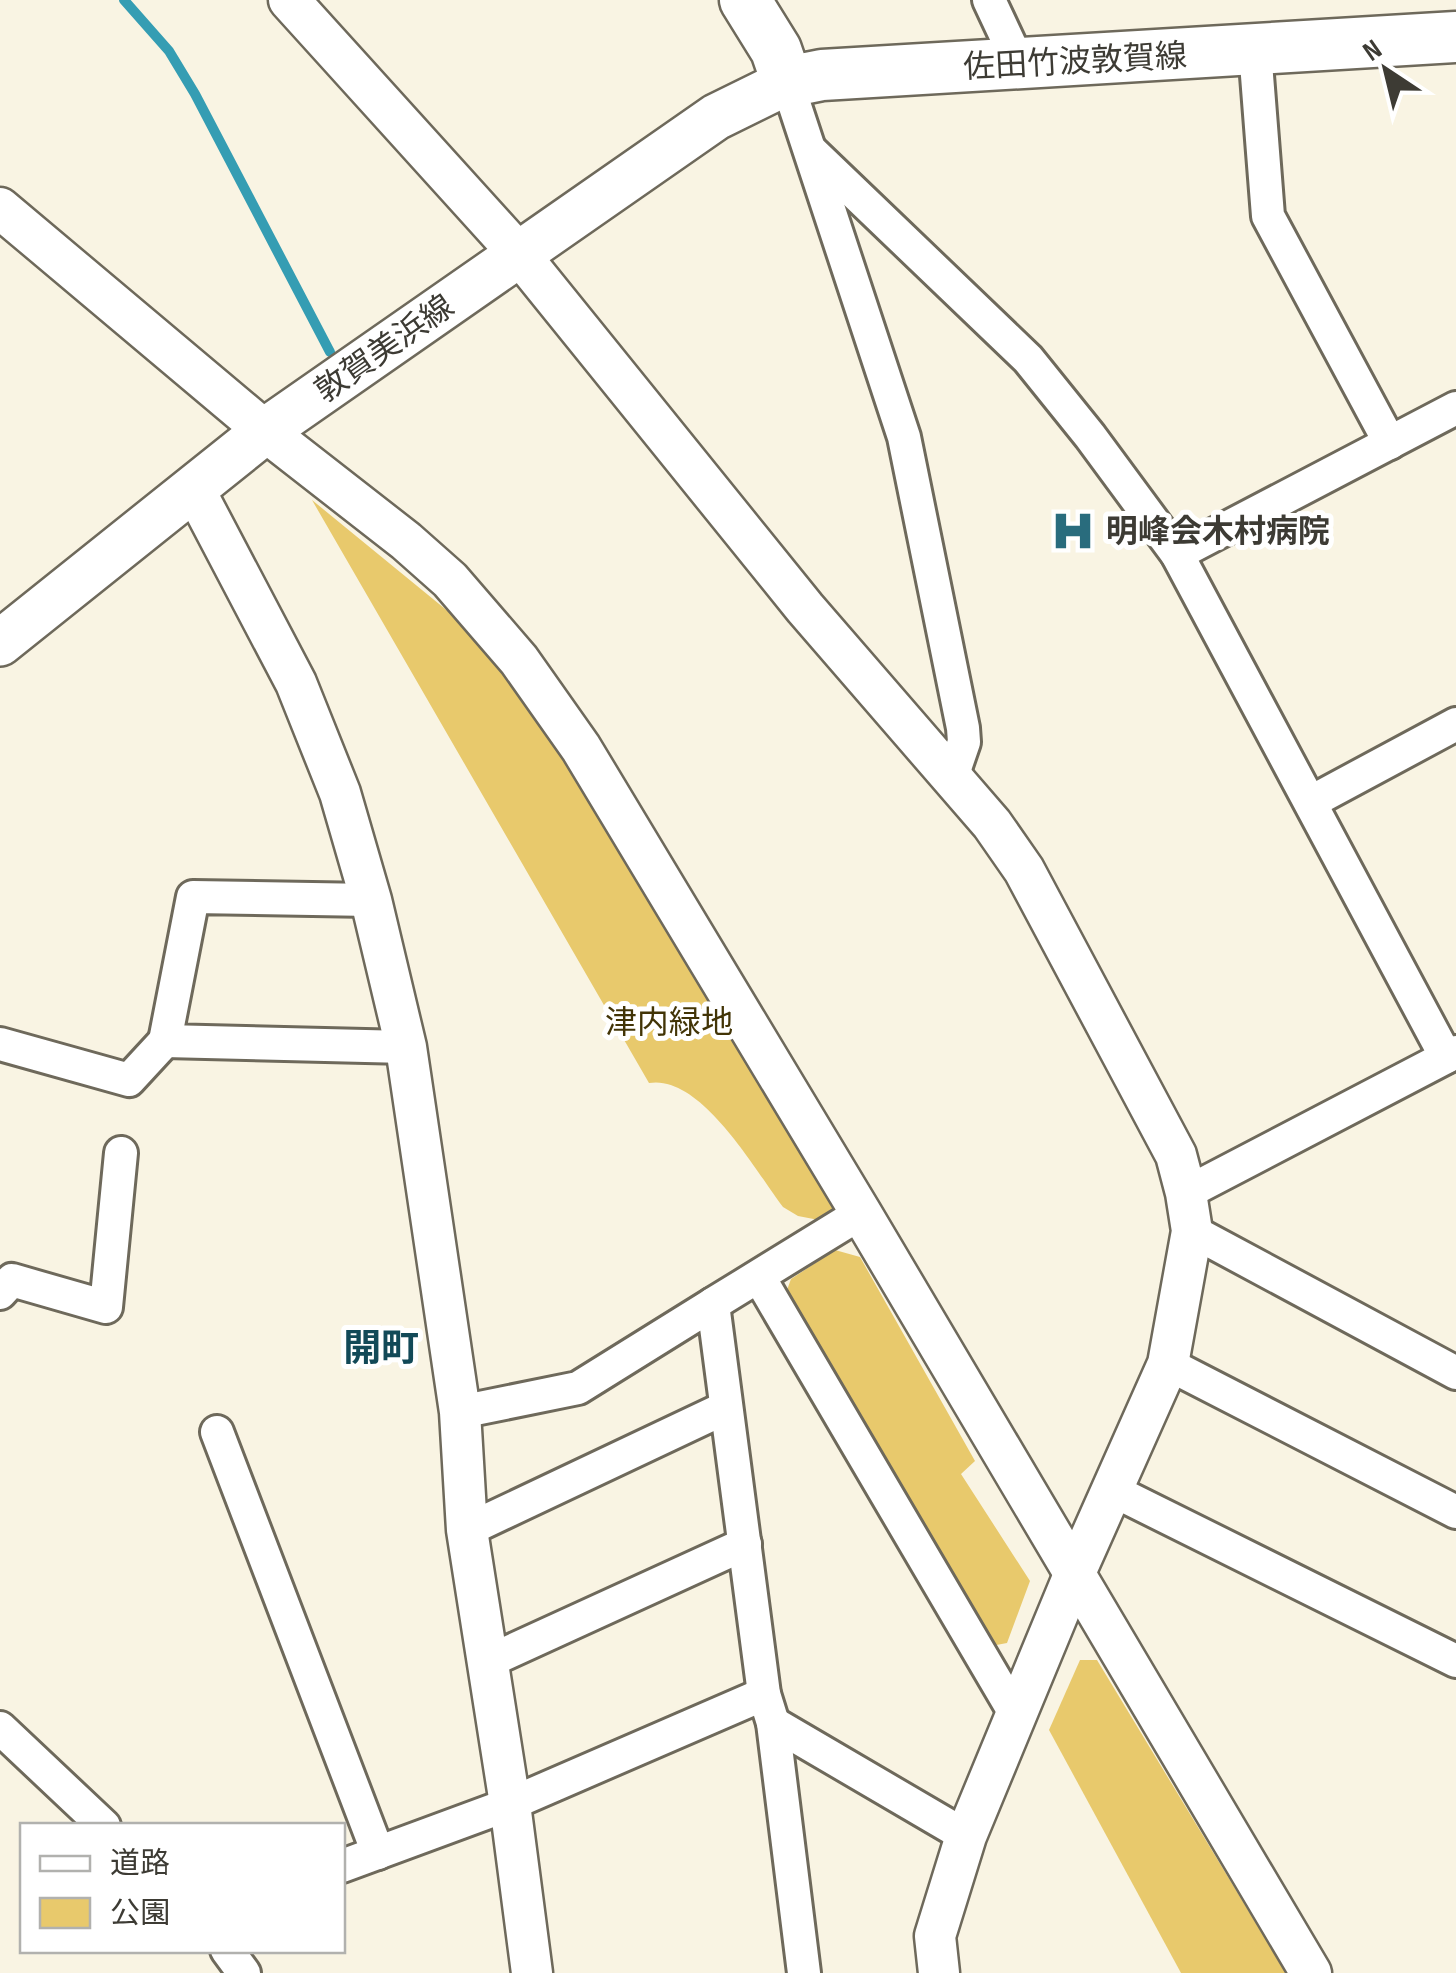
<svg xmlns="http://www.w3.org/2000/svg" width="1456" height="1973" font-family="'Sofia Sans Condensed','Noto Sans JP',sans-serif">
  <rect width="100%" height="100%" fill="#f9f4e3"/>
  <!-- green -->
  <g fill="#e8c96c">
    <path d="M312,500L455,617L499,668L556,749L836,1201L838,1211L824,1221L798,1216L783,1207C755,1170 701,1074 649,1083Z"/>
    <polygon points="835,1250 860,1257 975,1461 961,1474 1030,1581 1007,1643 991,1646 783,1301 791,1279"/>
    <polygon points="1080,1660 1097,1660 1286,1973 1181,1973 1049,1730"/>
  </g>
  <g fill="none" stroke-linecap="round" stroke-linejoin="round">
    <!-- stream -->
    <polyline stroke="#359db3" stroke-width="10" points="124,0 169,51 195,94 330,352"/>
    <!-- minor casing -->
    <g stroke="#6e695b" stroke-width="38">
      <g id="minor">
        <polyline points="989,0 1019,64"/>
        <polyline points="1255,50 1268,216 1390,443"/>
        <polyline points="787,82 904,437 963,728 964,742 952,777"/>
        <polyline points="810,150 1028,359 1090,436 1177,554 1446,1057"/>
        <polyline points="1177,554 1456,408"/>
        <polyline points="1311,802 1456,724"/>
        <polyline points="371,900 193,897 165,1041 406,1047"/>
        <polyline points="0,1044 129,1080 165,1041"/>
        <polyline points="1186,1193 1456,1052"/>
        <polyline points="1192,1231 1456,1373"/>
        <polyline points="759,1277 1016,1715"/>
        <polyline points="0,1293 12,1280 106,1307 121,1153"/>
        <polyline points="713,1304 861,1213"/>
        <polyline points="1168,1364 1456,1512"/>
        <polyline points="460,1412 578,1388 713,1304 764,1694 773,1723 804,1973"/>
        <polyline points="217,1432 378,1853"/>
        <polyline points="1112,1490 1456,1661"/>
        <polyline points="467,1530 725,1408"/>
        <polyline points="487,1662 745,1544"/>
        <polyline points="773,1723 966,1836"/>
        <polyline points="0,1728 104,1826"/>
        <polyline points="342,1866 510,1804 764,1694"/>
        <polyline points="227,1950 244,1973"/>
      </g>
    </g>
    <!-- tertiary casing -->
    <g stroke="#6e695b" stroke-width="45">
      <g id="tertiary">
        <polyline points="289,0 519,254 805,608 992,824 1024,870 1176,1155 1186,1193 1192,1231 1168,1364 1074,1575 966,1836 935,1936 939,1973"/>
        <polyline points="0,208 265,431 406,541 450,580 519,660 581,748 861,1213 1311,1973"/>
        <polyline points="193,487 296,683 340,793 371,900 406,1047 460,1412 467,1530 510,1804 532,1973"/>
      </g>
    </g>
    <!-- secondary casing -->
    <g stroke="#6e695b" stroke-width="50">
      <polyline id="secondary" points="0,643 265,431 716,117 787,82"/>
    </g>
    <!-- primary casing -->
    <g stroke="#6e695b" stroke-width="55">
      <polyline id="primary" points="745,0 776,50 787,82 822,75 1456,37"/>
    </g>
    <!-- minor -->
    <use href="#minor" stroke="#fff" stroke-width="32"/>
    <!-- tertiary -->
    <use href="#tertiary" stroke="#fff" stroke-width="40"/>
    <!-- secondary -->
    <use href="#secondary" stroke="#fff" stroke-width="45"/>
    <!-- primary -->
    <use href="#primary" stroke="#fff" stroke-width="50"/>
  </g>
  <!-- icons -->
  <defs>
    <g id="hospital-bare" transform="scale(3.45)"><path d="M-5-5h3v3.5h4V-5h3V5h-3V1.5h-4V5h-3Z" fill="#296c7d" stroke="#fff" stroke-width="2.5" paint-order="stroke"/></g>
  </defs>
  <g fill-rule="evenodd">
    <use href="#hospital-bare" x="1073" y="531"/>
  </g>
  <g text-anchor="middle" stroke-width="10" stroke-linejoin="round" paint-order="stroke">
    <!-- street labels -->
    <g font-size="32" fill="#3d3b34" stroke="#fff">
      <text transform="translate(1075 61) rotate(-3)" y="11">佐田竹波敦賀線</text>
      <text transform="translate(384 348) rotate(-35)" y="11">敦賀美浜線</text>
    </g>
    <!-- poi labels -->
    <g font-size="32" font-weight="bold" fill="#3d3b34" stroke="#fff" text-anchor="start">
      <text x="1106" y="542">明峰会木村病院</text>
    </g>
    <!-- park labels -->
    <g font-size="32" fill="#423406" stroke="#fff">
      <text x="669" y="1033">津内緑地</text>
    </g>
    <!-- quarter labels -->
    <g font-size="38" font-weight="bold" fill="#124957" stroke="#fff">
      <text x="381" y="1361">開町</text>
    </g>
  </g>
  <!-- legend -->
  <rect x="20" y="1823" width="325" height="130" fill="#ffffff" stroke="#b1b1ae" stroke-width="2.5"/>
  <rect x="40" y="1856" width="50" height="15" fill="#ffffff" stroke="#b1b1ae" stroke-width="2.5"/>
  <text x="110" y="1873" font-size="30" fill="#3d3b34">道路</text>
  <rect x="40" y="1898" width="50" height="30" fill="#e8c96c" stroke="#b1b1ae" stroke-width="2.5"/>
  <text x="110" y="1923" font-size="30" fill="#3d3b34">公園</text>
  <!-- north arrow -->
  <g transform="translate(1386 70) rotate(325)" stroke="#ffffff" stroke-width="8" paint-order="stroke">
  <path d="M0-8L18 38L0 25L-18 38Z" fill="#3d3b34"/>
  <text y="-15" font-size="28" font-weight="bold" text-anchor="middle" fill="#3d3b34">N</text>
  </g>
</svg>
